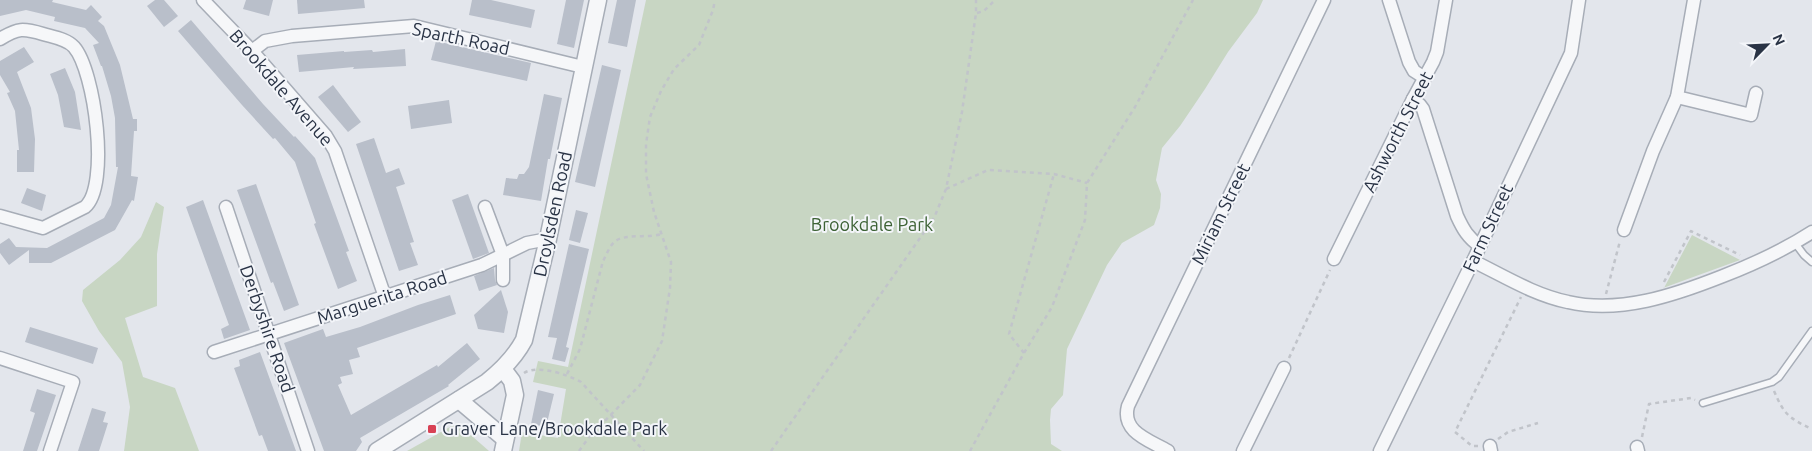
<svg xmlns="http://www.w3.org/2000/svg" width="1812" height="451" font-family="Ubuntu,sans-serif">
  <rect width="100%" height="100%" fill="#e3e6ec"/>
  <!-- green -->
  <g fill="#c8d6c3">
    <polygon points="646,0 1263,0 1257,13 1228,52 1205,89 1180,126 1162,148 1156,180 1161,194 1160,208 1154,225 1122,243 1107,265 1067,349 1063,395 1051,409 1050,420 1051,444 1062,451 519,451 522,432 558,438 566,389 533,382 538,361 568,367"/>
    <polygon points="156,202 164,207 157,254 157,306 125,318 143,377 175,388 199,451 124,451 130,407 122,362 99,331 82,301 83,290 120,260 141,237"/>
    <polygon points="1692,235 1740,260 1663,288 1664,288"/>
    <polygon points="457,423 489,451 407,451"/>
  </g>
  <!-- building -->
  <g fill="#b9bfca">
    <polygon points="0,0 53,0 52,2 86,10 91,5 102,17 98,21 104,26 120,65 133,119 137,119 137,131 134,131 131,176 138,177 134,201 132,200 115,230 51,263 29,263 29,250 9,265 0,253 0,244 9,238 16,247 47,248 104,218 111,205 118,167 116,167 115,118 111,96 102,66 101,66 93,45 99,43 85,28 54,21 55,17 26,10 0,16"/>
    <polygon points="155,0 164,0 178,16 164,27 147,6"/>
    <polygon points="246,0 273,0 269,16 243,9"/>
    <polygon points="297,0 364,0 365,8 298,14"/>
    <polygon points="472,0 491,0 535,10 531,28 469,15"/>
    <polygon points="566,0 584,0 574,48 557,44"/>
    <polygon points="617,0 636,0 627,47 608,43"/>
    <polygon points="191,20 263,104 294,137 295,136 315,158 349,251 346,252 357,281 338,289 314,224 316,223 295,162 275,138 273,139 242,105 178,31"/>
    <polygon points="436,41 531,63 527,81 431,60"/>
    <polygon points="24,47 34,62 17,72 31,108 35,139 34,172 17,172 17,150 19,150 15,111 7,93 10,92 0,75 0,61"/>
    <polygon points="405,49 406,66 353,69 354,67 299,72 297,55 344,51 344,52 372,50 373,52"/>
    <polygon points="602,65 621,70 595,187 575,182"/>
    <polygon points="65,68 75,92 81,130 64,127 58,95 50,74"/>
    <polygon points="333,85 361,122 348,132 318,97"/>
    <polygon points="544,94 562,98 550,159 548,159 541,201 503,195 506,178 517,179 519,174 524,174 529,167"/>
    <polygon points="449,100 452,123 411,129 408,106"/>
    <polygon points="374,138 386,173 399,168 405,184 396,187 414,242 410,243 418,265 399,271 356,144"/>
    <polygon points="256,184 299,305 284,311 273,282 271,283 237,190"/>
    <polygon points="27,188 46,195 42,211 21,203"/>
    <polygon points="468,194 489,253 473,259 452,200"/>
    <polygon points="203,200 250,330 224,339 221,329 229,325 186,207"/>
    <polygon points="576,210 588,213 580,243 569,240"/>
    <polygon points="569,244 589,249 566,347 569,348 565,362 552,359 557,338 548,337"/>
    <polygon points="494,268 495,280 497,285 479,291 474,276"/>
    <polygon points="501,290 508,312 504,333 478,329 474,315"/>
    <polygon points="450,295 456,314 357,348 360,357 349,360 353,374 340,377 342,383 338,385 351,415 437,365 438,367 467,343 480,359 448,385 449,386 360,438 362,442 356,451 324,451 284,343 323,329 326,337 360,327 418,305"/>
    <polygon points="30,327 98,348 93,364 25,342"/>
    <polygon points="260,352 296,451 268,451 262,435 259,436 234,368 240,366 239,360"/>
    <polygon points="37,389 56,395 37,451 23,451 35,413 30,411"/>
    <polygon points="538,390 554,394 546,427 531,424"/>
    <polygon points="92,408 106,412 103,422 108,423 102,442 99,451 78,451"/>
  </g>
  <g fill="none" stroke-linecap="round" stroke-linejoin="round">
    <!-- service casing -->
    <g stroke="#a7adb7" stroke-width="9">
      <g id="service">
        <polyline points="1795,243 1804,255 1812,262"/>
        <polyline points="1703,403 1772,382 1779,377 1812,331"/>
      </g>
    </g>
    <!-- minor casing -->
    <g stroke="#a7adb7" stroke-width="15">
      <g id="minor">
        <polyline points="203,0 252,51 326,136 335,151 385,297"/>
        <polyline points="1389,0 1409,62 1414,71 1425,78"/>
        <polyline points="1694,0 1677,97 1751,115 1756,93"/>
        <path d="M0,39C18,28 23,28 43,34C53,37 67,39 74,47C95,71 110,186 85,207L43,228L0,216"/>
        <polyline points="252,51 265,41 292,36 414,26 583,67"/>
        <path d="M1413,99L1420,105L1423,109L1457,216C1463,229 1468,238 1480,246"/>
        <polyline points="226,207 308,451"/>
        <polyline points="485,207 503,255 503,280"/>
        <polyline points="1624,230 1653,151 1677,97"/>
        <polyline points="1334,259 1413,99 1433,62 1437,52 1446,0"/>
        <path d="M1473,261C1504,276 1534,295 1568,302C1620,314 1675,295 1723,276C1754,264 1784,250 1812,232"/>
        <polyline points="214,352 482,265 527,243 548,239"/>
        <polyline points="0,358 73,382 50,451"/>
        <polyline points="1490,446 1491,451"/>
        <polyline points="1637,447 1638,451"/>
        <path d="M1168,451C1149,440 1121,432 1128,406L1324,0"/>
        <polyline points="1243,451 1284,368"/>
        <polyline points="1380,451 1473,261 1571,53 1579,0"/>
      </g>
    </g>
    <!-- tertiary casing -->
    <g stroke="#a7adb7" stroke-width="19">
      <g id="tertiary">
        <polyline points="503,369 512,381 515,395 503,451"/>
        <polyline points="459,400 505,439"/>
        <path d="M377,451L487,382C502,370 515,357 524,340L548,239L598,0"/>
      </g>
    </g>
    <!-- path -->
    <g stroke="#c1c4ca" stroke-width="2.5" stroke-dasharray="4 4" stroke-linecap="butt">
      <polyline points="977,13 984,11 995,0"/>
      <polyline points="946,189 988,170 1054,174 1087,183"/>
      <polyline points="1664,282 1691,231 1740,255"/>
      <polyline points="1606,294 1620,241"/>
      <polyline points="1024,353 1009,334 1054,174"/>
      <polyline points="1289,358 1330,270"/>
      <path d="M524,373C538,364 568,375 581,382L644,451"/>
      <path d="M567,374L580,349L603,261C607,254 610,244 617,240C628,234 649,238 662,234"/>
      <path d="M1774,391C1784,414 1788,418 1812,429"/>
      <polyline points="1642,437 1649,404 1691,398 1695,400"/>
      <polyline points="1498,439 1508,432 1538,423"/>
      <polyline points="1478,446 1472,446 1455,432 1521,297"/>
      <polyline points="579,451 590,436 640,385 662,341 670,288 671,262 654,212 646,174 646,144 650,117 661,91 674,69 699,45 713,10 715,0"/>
      <polyline points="771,451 934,218 946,189 962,112 976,13 976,0"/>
      <polyline points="970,451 1024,353 1052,307 1085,220 1087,183 1135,107 1193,0"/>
    </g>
    <!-- service -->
    <use href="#service" stroke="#f6f7f9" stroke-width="6"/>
    <!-- minor -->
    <use href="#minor" stroke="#f6f7f9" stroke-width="12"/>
    <!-- tertiary -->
    <use href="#tertiary" stroke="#f6f7f9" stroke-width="16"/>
  </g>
  <!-- markers -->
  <rect fill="#d84154" stroke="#f3f5f9" stroke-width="2" x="427" y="424" width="10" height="10" rx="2.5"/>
  <g text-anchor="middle" stroke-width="4" stroke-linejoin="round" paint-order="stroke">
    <!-- street labels -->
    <g font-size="18" fill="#293345" stroke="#f3f5f9">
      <text transform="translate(461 39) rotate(12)" y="6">Sparth Road</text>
      <text transform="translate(281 88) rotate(49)" y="6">Brookdale Avenue</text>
      <text transform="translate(1398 132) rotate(-63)" y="6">Ashworth Street</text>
      <text transform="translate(553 214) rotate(-78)" y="6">Droylsden Road</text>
      <text transform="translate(1221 214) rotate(-64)" y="6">Miriam Street</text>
      <text transform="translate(1488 228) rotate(-65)" y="6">Farm Street</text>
      <text transform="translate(382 298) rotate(-18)" y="6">Marguerita Road</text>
      <text transform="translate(267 329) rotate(71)" y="6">Derbyshire Road</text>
    </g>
    <!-- park labels -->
    <g font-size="18" fill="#3d6235" stroke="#f3f5f9">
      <text x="872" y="231">Brookdale Park</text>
    </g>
    <!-- poi labels -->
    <g font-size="18" fill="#293345" stroke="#f3f5f9" text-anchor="start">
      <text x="442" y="435">Graver Lane/Brookdale Park</text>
    </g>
  </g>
  <!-- north arrow -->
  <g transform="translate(1767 45) rotate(66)" stroke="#f3f5f9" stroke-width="4" paint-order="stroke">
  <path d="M0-4L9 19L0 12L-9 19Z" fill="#293345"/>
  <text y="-8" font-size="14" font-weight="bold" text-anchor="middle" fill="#293345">N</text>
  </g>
</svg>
